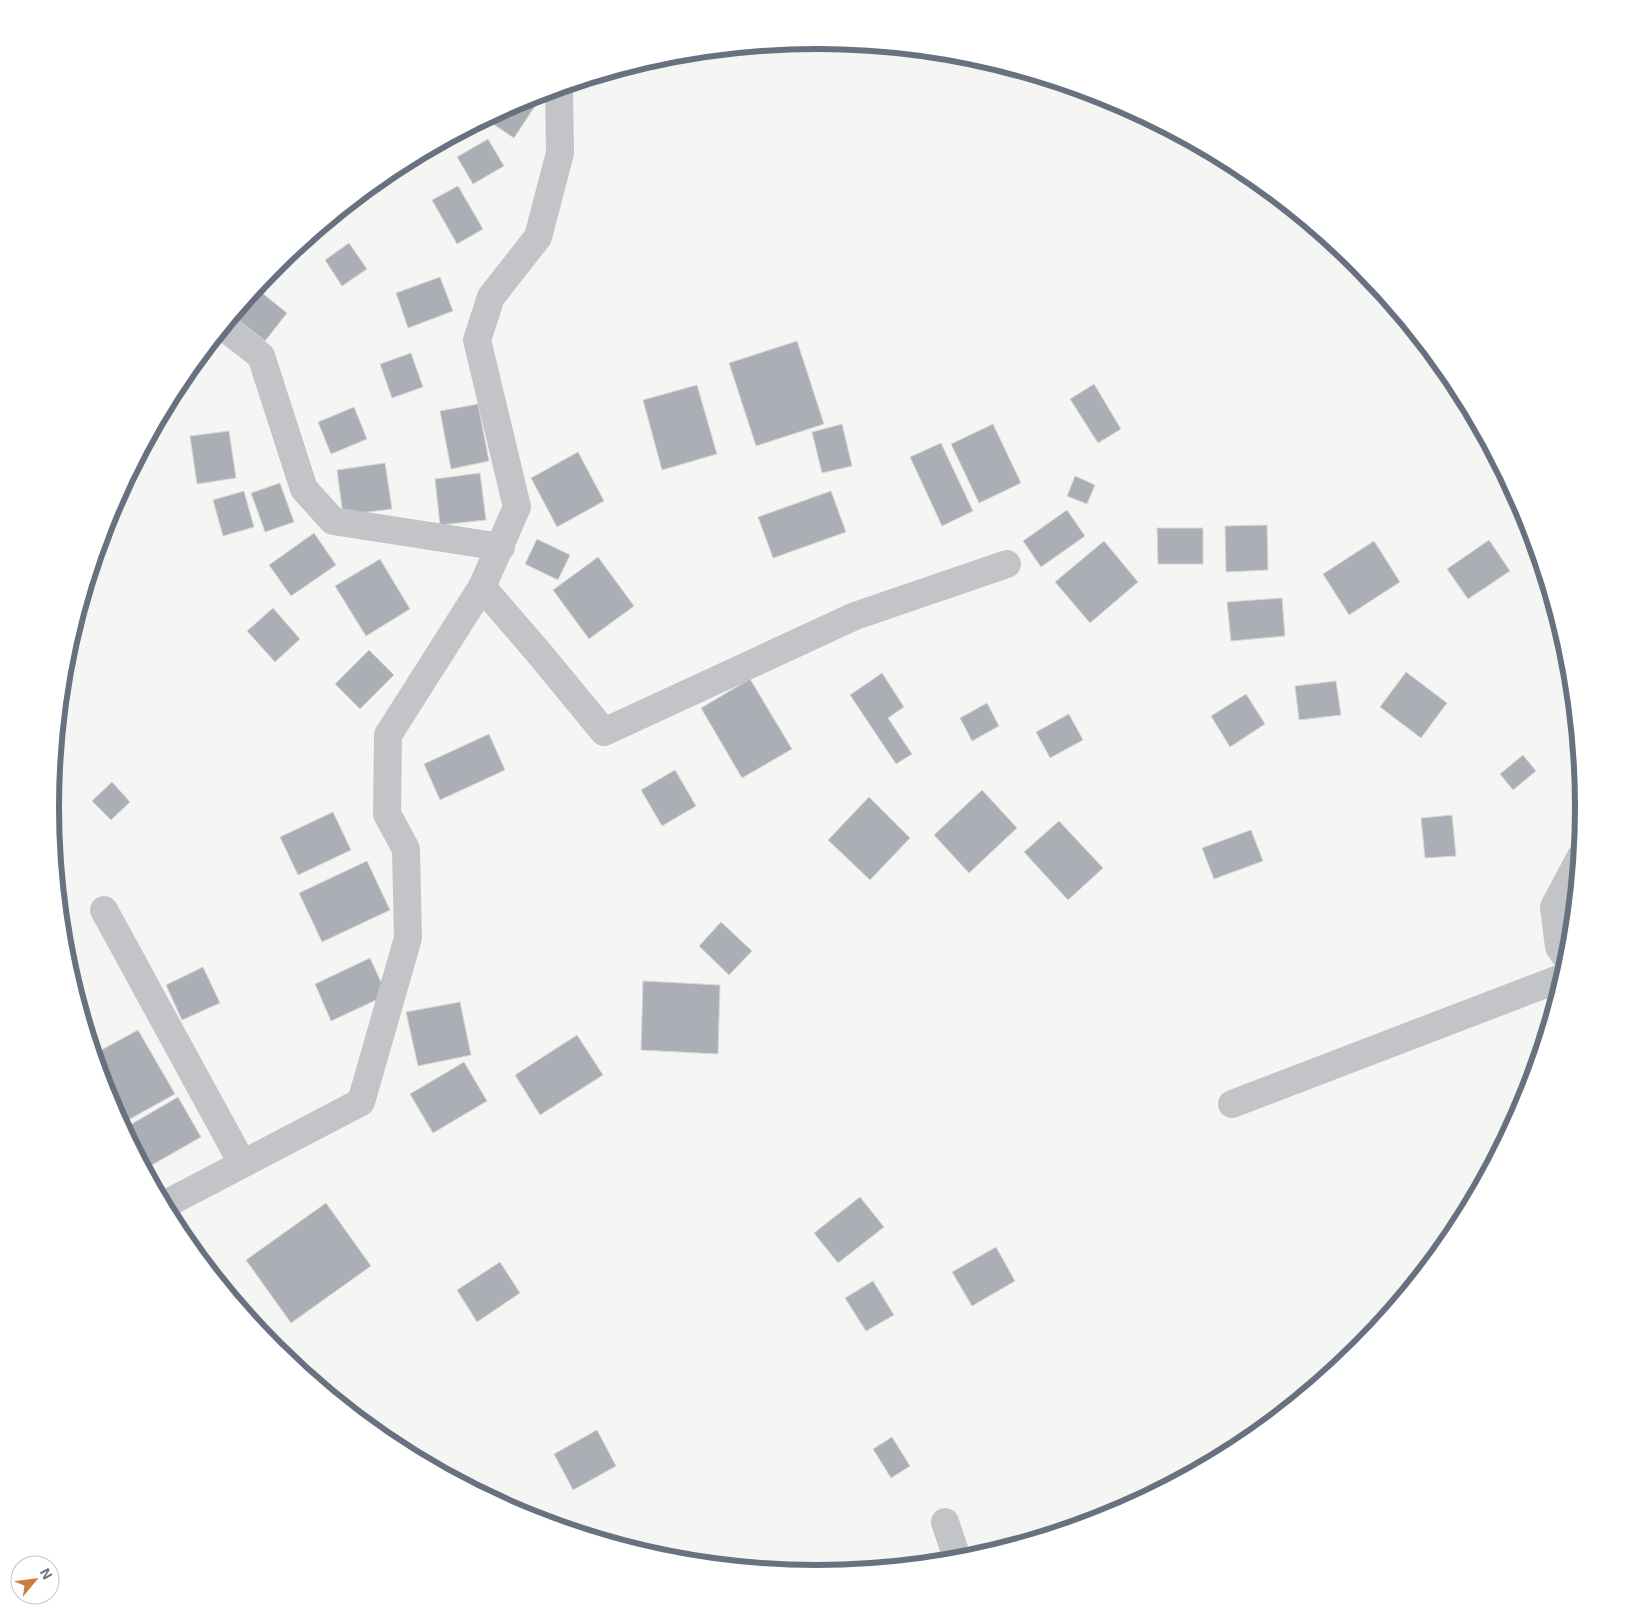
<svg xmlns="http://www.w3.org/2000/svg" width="1635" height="1615" font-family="'Exo 2',sans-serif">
  <rect width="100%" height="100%" fill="#f5f6f3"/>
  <!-- building -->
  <g fill="#abafb5" stroke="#d7d7d5">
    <polygon points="532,96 539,100 514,138 487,120 489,117 524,98"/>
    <polygon points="488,139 504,166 473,184 457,157"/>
    <polygon points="458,186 483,229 457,244 432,200"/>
    <polygon points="309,237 313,241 285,263 282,259"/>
    <polygon points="349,243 367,269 342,286 325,260"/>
    <polygon points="440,277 453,311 408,328 396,293"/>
    <polygon points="256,288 287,313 265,341 233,316"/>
    <polygon points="797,341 824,424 756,446 729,363"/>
    <polygon points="411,353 423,387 392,398 380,364"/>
    <polygon points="1094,384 1121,429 1098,443 1070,399"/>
    <polygon points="697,385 717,454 662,470 643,400"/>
    <polygon points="478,404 489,461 451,469 440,411"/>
    <polygon points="354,407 367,439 331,454 318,422"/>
    <polygon points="842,424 852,466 822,473 812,432"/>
    <polygon points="993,424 1021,483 979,503 951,444"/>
    <polygon points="229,431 236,478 197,484 190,436"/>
    <polygon points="941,443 973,511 942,526 910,457"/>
    <polygon points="578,452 604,501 557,527 531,478"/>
    <polygon points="385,463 392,509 343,515 337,470"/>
    <polygon points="480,473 486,520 440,525 435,479"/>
    <polygon points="1075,476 1095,485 1087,504 1067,496"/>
    <polygon points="280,483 294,522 265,532 251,493"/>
    <polygon points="244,491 254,527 223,536 213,500"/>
    <polygon points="831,491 846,532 773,558 758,517"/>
    <polygon points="1067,510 1085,536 1041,567 1023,541"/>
    <polygon points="1267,525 1268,570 1226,572 1225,526"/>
    <polygon points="1157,528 1203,528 1203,564 1158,564"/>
    <polygon points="314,533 336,565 291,596 269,565"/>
    <polygon points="537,539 570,555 558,580 525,564"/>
    <polygon points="1489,540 1510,571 1468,599 1447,569"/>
    <polygon points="1104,541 1138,582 1090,623 1055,582"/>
    <polygon points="1374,541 1400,582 1349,615 1323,574"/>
    <polygon points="598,557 634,606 589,639 553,590"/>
    <polygon points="380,559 410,609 366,636 335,586"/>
    <polygon points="1282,598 1285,636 1231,641 1227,602"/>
    <polygon points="273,608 300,639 275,662 247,631"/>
    <polygon points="369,650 394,675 360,709 335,684"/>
    <polygon points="1406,672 1447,703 1421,738 1380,707"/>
    <polygon points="882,673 904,707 888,718 912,754 896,764 850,695"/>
    <polygon points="750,679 792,749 742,778 701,708"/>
    <polygon points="1336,681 1341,715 1299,720 1295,686"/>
    <polygon points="1246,694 1265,724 1230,747 1211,716"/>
    <polygon points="987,703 999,726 972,741 960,718"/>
    <polygon points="1069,714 1083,740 1050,758 1036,732"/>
    <polygon points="489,734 505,770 440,800 424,764"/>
    <polygon points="1523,755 1536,771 1513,790 1500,774"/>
    <polygon points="675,770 696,806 662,826 641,790"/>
    <polygon points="112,782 130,802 111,820 92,801"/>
    <polygon points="982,790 1017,828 969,873 934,835"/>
    <polygon points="869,797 910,838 870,880 828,840"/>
    <polygon points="333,812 351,850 298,875 280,837"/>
    <polygon points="1452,815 1456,856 1425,858 1421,818"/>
    <polygon points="1059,821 1103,868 1068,900 1024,852"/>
    <polygon points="1251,830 1263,861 1214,879 1202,848"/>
    <polygon points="367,861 390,910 322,942 299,893"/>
    <polygon points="721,922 752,951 729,975 699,946"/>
    <polygon points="370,958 387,995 331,1021 315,984"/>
    <polygon points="203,967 220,1003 182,1020 166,985"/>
    <polygon points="643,981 720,985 718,1054 641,1050"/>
    <polygon points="460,1002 471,1055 418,1066 406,1012"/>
    <polygon points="138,1030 175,1094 121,1124 108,1101 94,1054"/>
    <polygon points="577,1035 603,1075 540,1115 515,1075"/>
    <polygon points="464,1062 487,1101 433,1133 410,1094"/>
    <polygon points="178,1097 201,1137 145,1169 123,1129"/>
    <polygon points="860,1197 884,1227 838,1263 814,1233"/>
    <polygon points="326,1203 371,1266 291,1323 246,1260"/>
    <polygon points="996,1247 1015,1281 972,1306 952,1272"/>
    <polygon points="500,1262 520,1293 477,1322 457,1290"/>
    <polygon points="873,1281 894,1315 866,1331 845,1298"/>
    <polygon points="597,1430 616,1466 573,1490 554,1454"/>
    <polygon points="892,1437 910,1466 891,1478 873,1449"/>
  </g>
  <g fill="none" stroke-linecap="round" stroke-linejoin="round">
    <!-- minor -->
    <g stroke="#c2c4c7" stroke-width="28">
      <polyline points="224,327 261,356 304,489 333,521 501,547"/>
      <polyline points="482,587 539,653 604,732 855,616 1007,564"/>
      <polyline points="104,910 242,1163"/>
      <polyline points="1569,961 1559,947 1554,907 1580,858"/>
      <polyline points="1232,1104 1556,980 1564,979"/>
      <polyline points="164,1205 361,1102 408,938 406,849 387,814 388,735 482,587 517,507 477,340 491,297 538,237 560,153 559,88"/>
      <polyline points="945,1522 958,1561"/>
    </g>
  </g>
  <!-- crop -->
  <path d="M0 0H1635V1615H0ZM59 807a758 758 0 1 1 1516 0a758 758 0 1 1-1516 0Z" fill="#fff" fill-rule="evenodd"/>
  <path fill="none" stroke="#687180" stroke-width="6" d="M59 807a758 758 0 1 1 1516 0a758 758 0 1 1-1516 0Z"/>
  <!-- north arrow -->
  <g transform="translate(35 1580) rotate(61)"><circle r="24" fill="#ffffff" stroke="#c3c6cc"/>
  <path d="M0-4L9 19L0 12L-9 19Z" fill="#ce7b3a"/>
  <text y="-8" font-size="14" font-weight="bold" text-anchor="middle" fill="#687180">N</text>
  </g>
</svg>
